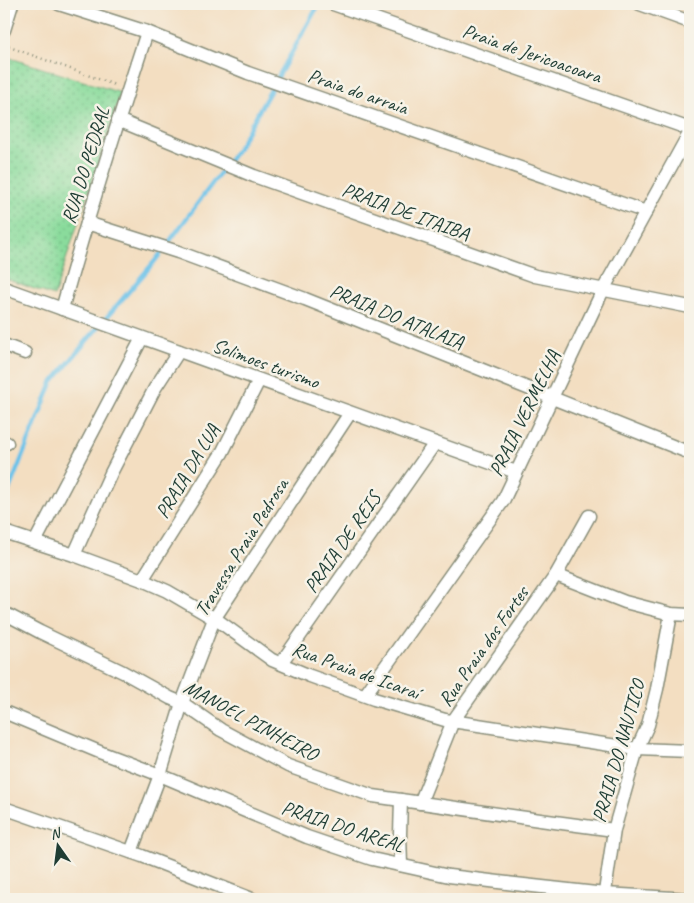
<svg xmlns="http://www.w3.org/2000/svg" width="694" height="903" font-family="Caveat,sans-serif">
  <defs>
    <pattern id="grass-dots" width="8" height="8" patternUnits="userSpaceOnUse" patternTransform="scale(1.25)"><rect width="8" height="8" fill="#8adb9c"/><path d="M2 2h.1M6 6h.1" fill="none" stroke="#70b380" stroke-width="1.8" stroke-linecap="round"/></pattern>
  </defs>
  <rect width="100%" height="100%" fill="#f7f3e8"/>
  <filter id="ink" filterUnits="userSpaceOnUse"><feTurbulence type="fractalNoise" baseFrequency=".02" numOctaves="2"/><feDisplacementMap in="SourceGraphic" scale="10" xChannelSelector="R" yChannelSelector="G"/><feConvolveMatrix kernelMatrix="1 2 1 2 8 2 1 2 1" color-interpolation-filters="sRGB"/></filter>
  <filter id="wash" filterUnits="userSpaceOnUse"><feTurbulence type="fractalNoise" baseFrequency=".0096" numOctaves="4" result="noise"/><feDisplacementMap in="SourceGraphic" scale="20" xChannelSelector="R" yChannelSelector="G"/><feGaussianBlur stdDeviation="1.12" result="paint"/><feColorMatrix in="noise" values="0 0 0 0 0 0 0 0 0 0 0 0 0 0 0 0 0 1.4 0 .05"/><feComposite in="paint" operator="in"/></filter>
  <g filter="url(#wash)">
    <rect width="100%" height="100%" fill="#f3dec1"/>
    <!-- grass -->
    <polygon fill="url(#grass-dots)" stroke="#548c68" points="7,57 121,93 54,296 4,278 4,68"/>
    <g fill="none" stroke-linecap="round" stroke-linejoin="round">
      <!-- stream -->
      <polyline stroke="#6cc2e9" stroke-width="4.5" points="4,502 52,383 89,338 155,261 237,150 319,4"/>
    </g>
  </g>
  <g filter="url(#ink)">
    <g fill="none" stroke-linecap="round" stroke-linejoin="round">
      <!-- street casing -->
      <g stroke="#898e7a" stroke-width="15">
        <g id="street">
          <polyline points="59,4 147,32 248,73 646,212"/>
          <polyline points="333,4 690,129"/>
          <polyline points="640,4 690,22"/>
          <polyline points="4,30 12,4"/>
          <polyline points="118,120 254,176 535,276 690,307"/>
          <polyline points="87,223 178,252 305,299 690,453"/>
          <polyline points="4,288 516,472"/>
          <path d="M62,309C88,216 117,124 147,32"/>
          <polyline points="4,345 25,353"/>
          <polyline points="4,442 7,443"/>
          <polyline points="4,532 74,555 142,580 167,591 220,622 272,660 310,676 374,699 445,720 637,749 690,751"/>
          <polyline points="35,542 142,338"/>
          <polyline points="74,555 111,473 155,388 179,351"/>
          <polyline points="556,575 625,602 671,614 690,615"/>
          <polyline points="142,580 222,453 259,380"/>
          <polyline points="4,613 40,632 123,672 170,698 182,703 221,730 288,766 373,796 540,820 614,830"/>
          <polyline points="281,663 435,443"/>
          <polyline points="365,695 503,501 603,290 690,132"/>
          <polyline points="4,712 102,753 160,775 307,837 372,859 449,876 515,884 605,894 690,899"/>
          <polyline points="420,803 453,721 556,575 589,516"/>
          <polyline points="4,808 142,856 252,899"/>
          <polyline points="131,852 160,775 182,703 214,619 350,413"/>
          <polyline points="401,865 400,834 401,800"/>
          <polyline points="604,899 614,830 637,749 648,725 657,689 671,614"/>
        </g>
      </g>
      <!-- path -->
      <polyline stroke="#898e7a" stroke-width="2.5" stroke-dasharray="1 4" stroke-linecap="butt" points="4,45 115,85"/>
      <!-- street -->
      <use href="#street" stroke="#fff" stroke-width="12"/>
    </g>
  </g>
  <g text-anchor="middle" stroke-width="5" stroke-linejoin="round" paint-order="stroke">
    <!-- street labels -->
    <g font-size="20" fill="#1f3d34" stroke="#f7f3e8">
      <text transform="translate(532 53) rotate(19)" y="7">Praia de Jericoacoara</text>
      <text transform="translate(358 91) rotate(19)" y="7">Praia do arraia</text>
      <text transform="translate(85 165) rotate(-73)" y="7">RUA DO PEDRAL</text>
      <text transform="translate(406 211) rotate(20)" y="7">PRAIA DE ITAIBA</text>
      <text transform="translate(397 316) rotate(22)" y="7">PRAIA DO ATALAIA</text>
      <text transform="translate(266 363) rotate(20)" y="7">Solimoes turismo</text>
      <text transform="translate(524 413) rotate(-64)" y="7">PRAIA VERMELHA</text>
      <text transform="translate(187 471) rotate(-59)" y="7">PRAIA DA LUA</text>
      <text transform="translate(342 542) rotate(-55)" y="7">PRAIA DE REIS</text>
      <text transform="translate(241 547) rotate(-58)" y="7">Travessa Praia Pedrosa</text>
      <text transform="translate(483 646) rotate(-55)" y="7">Rua Praia dos Fortes</text>
      <text transform="translate(356 670) rotate(20)" y="7">Rua Praia de Icaraí</text>
      <text transform="translate(251 720) rotate(28)" y="7">MANOEL PINHEIRO</text>
      <text transform="translate(618 751) rotate(-74)" y="7">PRAIA DO NAUTICO</text>
      <text transform="translate(343 826) rotate(18)" y="7">PRAIA DO AREAL</text>
    </g>
  </g>
  <!-- margin -->
  <rect width="694" height="903" fill="none" stroke="#f7f3e8" stroke-width="20"/>
  <!-- north arrow -->
  <g transform="translate(58 846) rotate(346)" stroke="#f7f3e8" stroke-width="4" paint-order="stroke">
  <path d="M0-4L9 19L0 12L-9 19Z" fill="#1f3d34"/>
  <text y="-8" font-size="14" font-weight="bold" text-anchor="middle" fill="#1f3d34">N</text>
  </g>
</svg>
